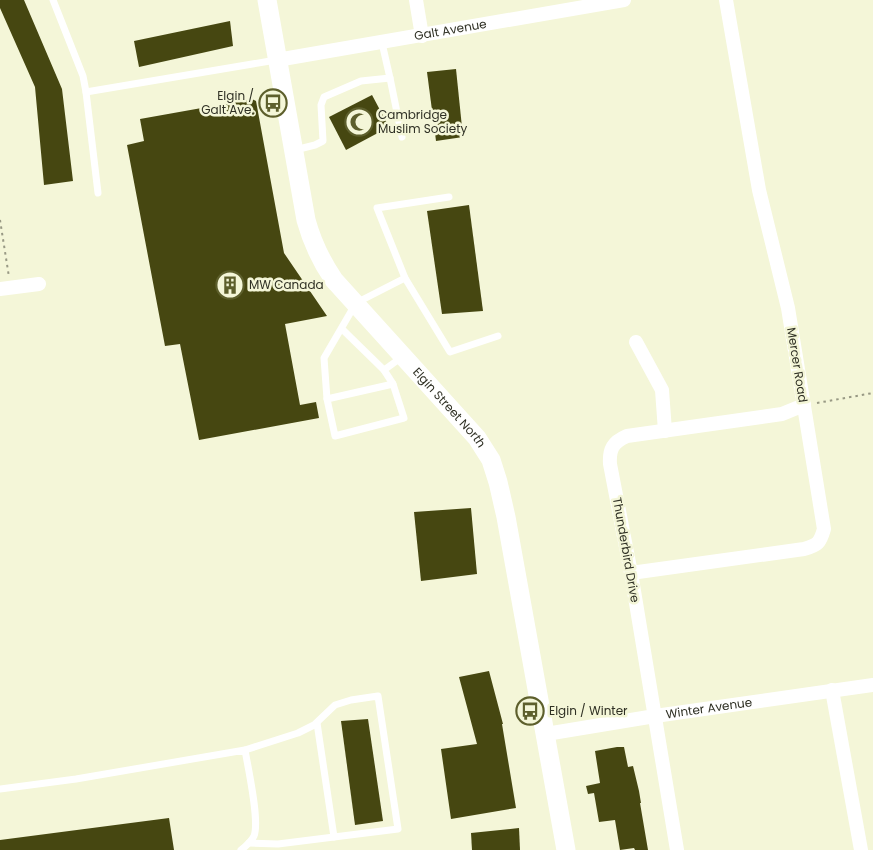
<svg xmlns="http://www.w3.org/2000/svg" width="873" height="850" font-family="Poppins,sans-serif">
  <rect width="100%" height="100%" fill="#f4f6d8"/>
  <!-- building -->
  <g fill="#464711">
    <polygon points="0,0 24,0 62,89 73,181 44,185 35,87 0,8"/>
    <polygon points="230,21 233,46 139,67 134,41"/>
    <polygon points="456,69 463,137 436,141 427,72"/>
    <polygon points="372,95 389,127 346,150 329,117"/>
    <polygon points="252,99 256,101 284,253 327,316 285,324 300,405 316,402 319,418 199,440 180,344 165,346 127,145 144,141 140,119"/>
    <polygon points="469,205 483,311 442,314 427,211"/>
    <polygon points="471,508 477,574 421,581 414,512"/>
    <polygon points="489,671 503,724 502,724 516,808 451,819 441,749 477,744 459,677"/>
    <polygon points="368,719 383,821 355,825 341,721"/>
    <polygon points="617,747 624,747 628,767 633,766 639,791 641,803 640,803 648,850 635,850 634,848 620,850 615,820 599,822 594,793 588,794 586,786 600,783 595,751"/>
    <polygon points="169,818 174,850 0,850 0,840"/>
    <polygon points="519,828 520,850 472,850 471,833"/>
  </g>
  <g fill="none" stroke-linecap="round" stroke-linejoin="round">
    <!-- path -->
    <g stroke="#989984" stroke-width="2" stroke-dasharray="2.5 4" stroke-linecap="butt">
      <polyline points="0,220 9,277"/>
      <polyline points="817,403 873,393"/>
    </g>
    <!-- lane -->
    <g stroke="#fff" stroke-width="7">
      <polyline points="53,0 83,76 86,92 276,60"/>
      <polyline points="390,78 402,137"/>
      <polyline points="86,92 98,193"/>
      <polyline points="295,150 315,145 323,141 321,105 324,97 361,81 390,78 382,43"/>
      <polyline points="449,197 377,208 405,278 450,352 498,336"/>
      <polyline points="342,329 384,370"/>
      <polyline points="402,357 384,370 393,384 404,418 335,436 327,399 324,358 356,303 405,278"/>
      <polyline points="327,399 393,384"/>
      <polyline points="317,723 334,837"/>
      <polyline points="245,750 298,733 314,725 335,705 351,700 378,696 398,829 278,844 249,843"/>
      <path d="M0,789L76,779L245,750C248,768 260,821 254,836C251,842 246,846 241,850"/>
    </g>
    <!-- street -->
    <g stroke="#fff" stroke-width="14">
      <polyline points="416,0 422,36"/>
      <path id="s1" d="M277,60L624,0"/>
      <polyline points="0,289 39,284"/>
      <polyline points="636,342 662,390 665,431"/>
      <path d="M631,573L804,549C818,545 820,543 824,529L788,308L759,190L726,0"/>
      <polyline points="832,690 861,850"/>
      <path id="s2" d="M546,734L655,716L873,685"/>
      <path d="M677,850L631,573L610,464C609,449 613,442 627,436L782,414L804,405"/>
    </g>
    <!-- secondary -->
    <path stroke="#fff" stroke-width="19" id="s3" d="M267,0L306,220C312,242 321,261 334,280L477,438L491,460L498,482L506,517L566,850"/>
  </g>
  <!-- icons -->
  <defs>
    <g id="bus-ring" transform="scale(1.4375)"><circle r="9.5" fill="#f4f6d8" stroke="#5d5f2c" stroke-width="1.5"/><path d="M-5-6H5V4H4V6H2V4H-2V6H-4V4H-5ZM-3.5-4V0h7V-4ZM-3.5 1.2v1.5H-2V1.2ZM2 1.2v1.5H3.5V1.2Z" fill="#5d5f2c"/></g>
    <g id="mosque-ring" transform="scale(1.4375)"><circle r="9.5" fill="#f4f6d8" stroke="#5d5f2c" stroke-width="1.5"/><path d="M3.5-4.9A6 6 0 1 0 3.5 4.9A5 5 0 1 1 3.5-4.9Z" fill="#5d5f2c"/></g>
    <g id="building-ring" transform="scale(1.4375)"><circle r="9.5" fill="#f4f6d8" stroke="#5d5f2c" stroke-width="1.5"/><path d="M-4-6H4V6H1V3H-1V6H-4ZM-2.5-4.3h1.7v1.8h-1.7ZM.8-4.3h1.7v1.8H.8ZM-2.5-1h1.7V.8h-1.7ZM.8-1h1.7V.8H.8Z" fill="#5d5f2c"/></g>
  </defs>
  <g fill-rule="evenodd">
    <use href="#bus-ring" x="273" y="103"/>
    <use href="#mosque-ring" x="359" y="122"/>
    <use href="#building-ring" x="230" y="285"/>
    <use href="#bus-ring" x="530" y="711"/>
  </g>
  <g text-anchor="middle" stroke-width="5" stroke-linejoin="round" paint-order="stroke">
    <!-- street labels -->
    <g font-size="12" fill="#2f3024" stroke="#f4f6d8">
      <text dy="4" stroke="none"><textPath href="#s1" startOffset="176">Galt Avenue</textPath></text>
      <text transform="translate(797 365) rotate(81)" y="4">Mercer Road</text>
      <text dy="4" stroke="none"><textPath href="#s3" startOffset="462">Elgin Street North</textPath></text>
      <text transform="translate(626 550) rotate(80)" y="4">Thunderbird Drive</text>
      <text dy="4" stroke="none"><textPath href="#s2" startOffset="165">Winter Avenue</textPath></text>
    </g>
    <!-- poi labels -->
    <g font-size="12" fill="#2f3024" stroke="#f4f6d8" text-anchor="start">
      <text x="254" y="100" text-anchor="end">Elgin /<tspan x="254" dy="14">Galt Ave.</tspan></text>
      <text x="378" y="119">Cambridge<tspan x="378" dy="14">Muslim Society</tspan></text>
      <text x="249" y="289">MW Canada</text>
      <text x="549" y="715">Elgin / Winter</text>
    </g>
  </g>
</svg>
